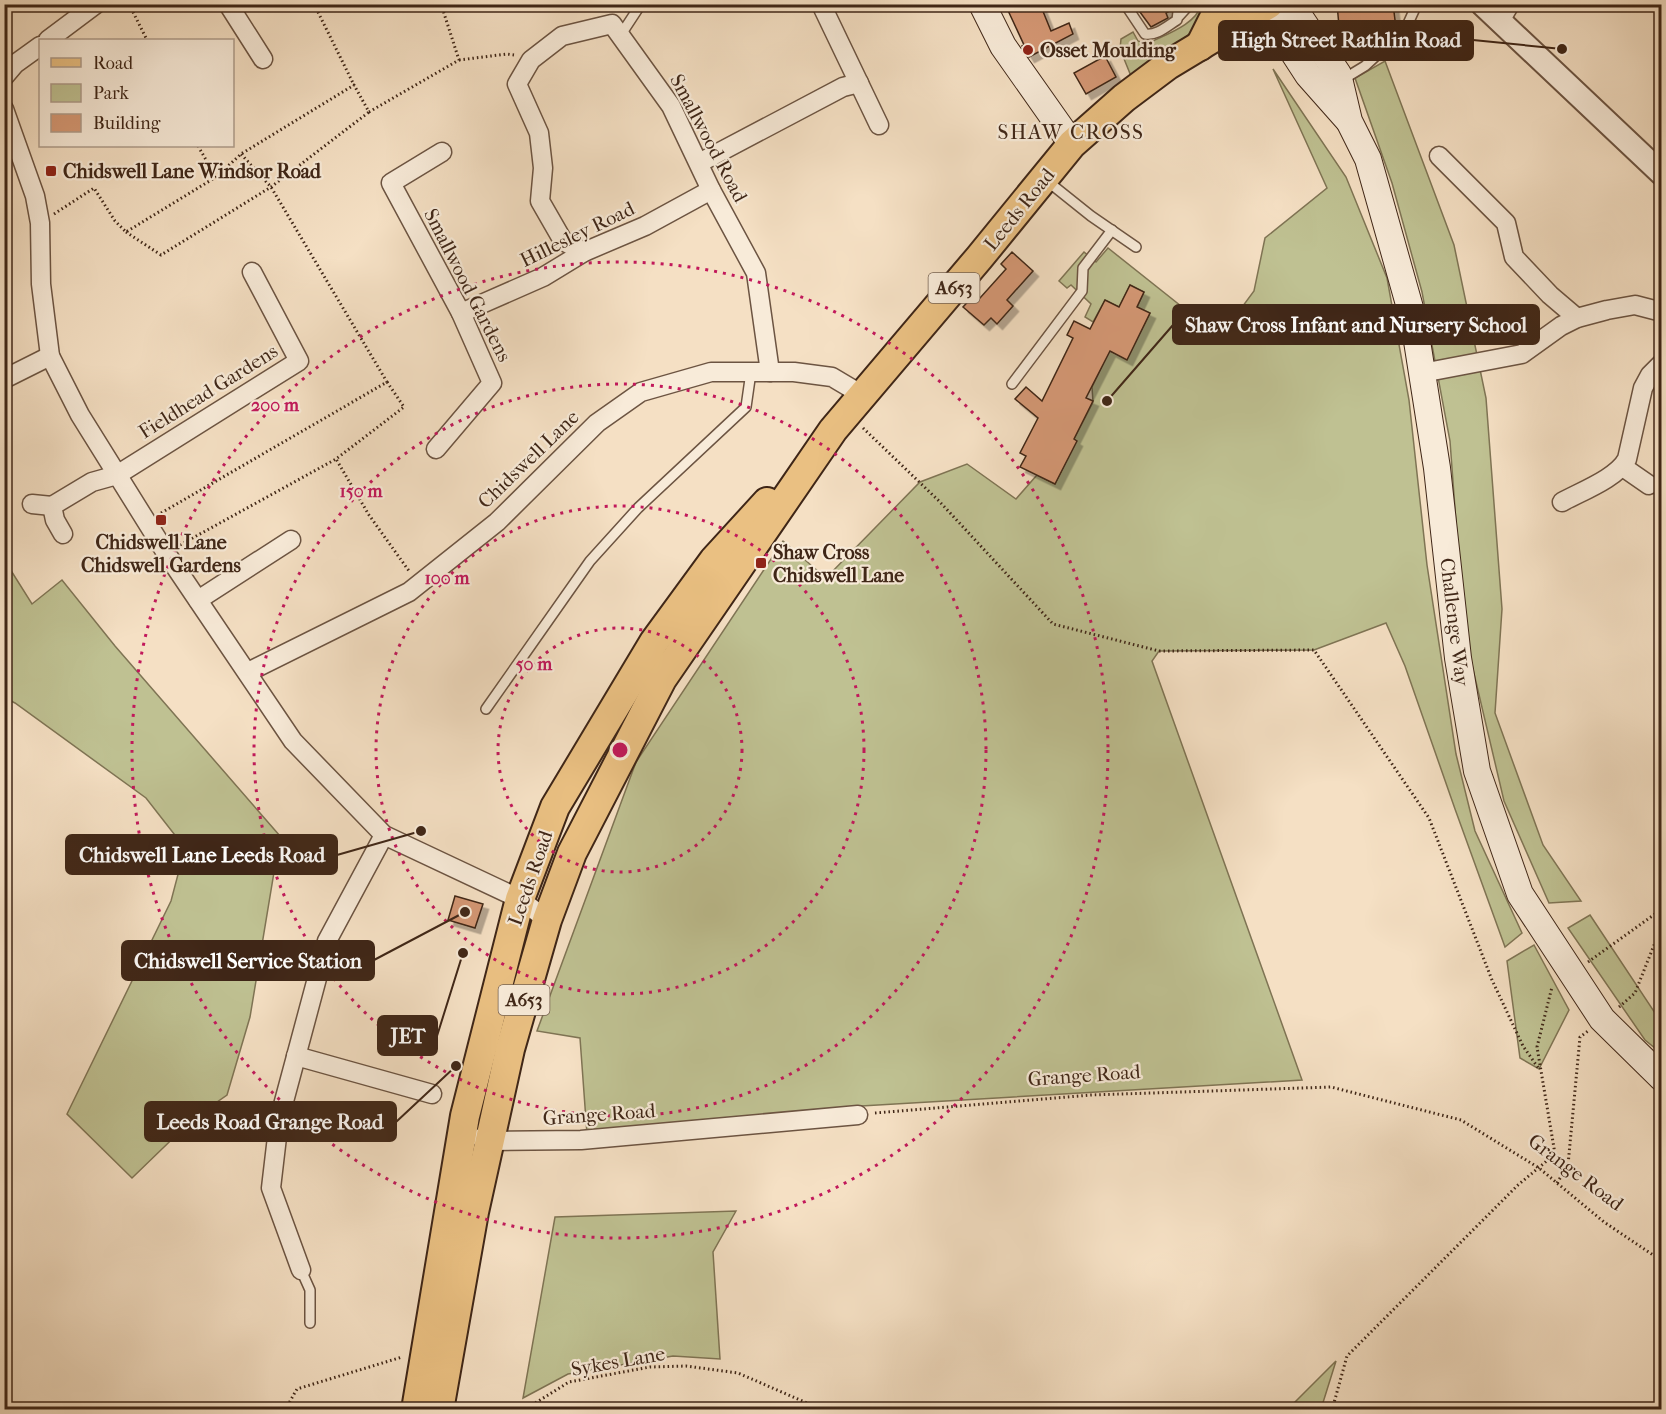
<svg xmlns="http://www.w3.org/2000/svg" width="1666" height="1414" font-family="'IM FELL French Canon',serif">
  <defs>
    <filter id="shadow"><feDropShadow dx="5.5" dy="5.5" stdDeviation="0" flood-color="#0004"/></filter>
  </defs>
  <rect width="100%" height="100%" fill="#f5e0c4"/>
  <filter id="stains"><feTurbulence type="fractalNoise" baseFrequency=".00333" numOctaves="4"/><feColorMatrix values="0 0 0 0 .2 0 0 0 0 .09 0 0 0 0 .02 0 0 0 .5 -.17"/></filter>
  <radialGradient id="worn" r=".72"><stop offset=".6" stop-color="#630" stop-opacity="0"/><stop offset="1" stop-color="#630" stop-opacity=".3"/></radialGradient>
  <!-- green -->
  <g fill="#bfc192" stroke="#7f7454" stroke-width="1.5">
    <path d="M1201,5H1214L1191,33L1131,76L1120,49L1121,39L1133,32L1138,41L1147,44C1164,35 1196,25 1201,5Z"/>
    <polygon points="1385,61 1454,245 1486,398 1502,609 1495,713 1543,845 1581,901 1549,903 1504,801 1464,631 1450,441 1422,292 1392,183 1355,78"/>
    <polygon points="1273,69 1346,177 1387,278 1409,400 1427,565 1456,754 1475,831 1522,933 1505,947 1455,809 1405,666 1386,623 1314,650 1159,651 1152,661 1302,1080 861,1106 587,1134 580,1038 537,1031 636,762 783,541 826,578 920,482 967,464 1016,499 1037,475 1055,484 1076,441 1074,439 1093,402 1092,387 1103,364 1106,349 1127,359 1150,313 1137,307 1144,292 1130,285 1119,307 1105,300 1093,322 1085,317 1091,304 1071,285 1067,288 1059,281 1084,252 1096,262 1108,248 1220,337 1254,291 1265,238 1327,188"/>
    <polygon points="5,561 32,604 62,580 115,646 280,836 250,1017 227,1095 194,1118 132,1178 67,1114 171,901 185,848 146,798 15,703 5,698"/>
    <polygon points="1590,915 1661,1022 1661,1053 1645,1040 1568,928"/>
    <polygon points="1534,945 1569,1010 1539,1069 1520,1058 1507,961"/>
    <polygon points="736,1211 713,1252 720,1359 673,1356 568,1374 523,1398 555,1217"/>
    <polygon points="1336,1361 1321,1409 1288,1409"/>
  </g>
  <!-- building -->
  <g fill="#d59874" stroke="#3f2617" stroke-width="1.5" filter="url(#shadow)">
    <polygon points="1005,4 1040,4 1051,31 1069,23 1073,34 1029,57 1022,46 1024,45"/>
    <polygon points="1134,4 1172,4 1171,10 1166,13 1168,18 1151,27"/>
    <polygon points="1337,4 1393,4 1396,28 1388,36 1373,37 1372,35 1340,37"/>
    <polygon points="1105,56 1116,77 1086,94 1074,73"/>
    <polygon points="1012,252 1033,271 1007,300 1013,306 997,324 991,318 984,325 963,307 975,294 980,298 1006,269 1001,264"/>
    <polygon points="1130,285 1144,292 1137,307 1150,313 1127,360 1110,351 1086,398 1093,401 1074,439 1077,441 1055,484 1020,467 1026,456 1020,453 1038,418 1015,399 1026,387 1042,401 1073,338 1067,335 1074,321 1090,329 1105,300 1119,307"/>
    <polygon points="455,896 483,904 475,928 448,920"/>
  </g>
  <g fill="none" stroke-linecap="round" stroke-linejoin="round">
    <!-- service casing -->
    <g stroke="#6c5442" stroke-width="12">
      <g id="service">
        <path d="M1125,4L1145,34C1157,36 1167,26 1177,20L1179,4"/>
        <polyline points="1179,16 1190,4"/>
        <polyline points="620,36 641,4"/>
        <polyline points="1342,80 1365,66 1406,28 1417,4"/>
        <polyline points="1046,180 1091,216 1136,247"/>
        <polyline points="1012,384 1082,291 1083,268 1112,230"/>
        <polyline points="486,709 590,561 638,508 746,407 751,372"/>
        <polyline points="301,1270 310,1290 310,1323"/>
      </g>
    </g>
    <!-- minor casing -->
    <g stroke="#6c5442" stroke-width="21">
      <g id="minor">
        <polyline points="228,4 263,59"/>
        <polyline points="821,4 879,125"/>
        <polyline points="1500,21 1510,4"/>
        <polyline points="48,40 96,4"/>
        <polyline points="4,77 15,64 40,46"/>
        <polyline points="4,109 35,196 40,223 41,284 50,356 80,415 166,553 293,741 384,835 520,899 547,920"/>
        <polyline points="1439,156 1506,223 1514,257 1550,295 1577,318"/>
        <polyline points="699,163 843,87 859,83"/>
        <polyline points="584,252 563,241 540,201 543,168 539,133 517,84 531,60 562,36 612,24 671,106 711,190 756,273 770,372"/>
        <polyline points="461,313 543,277 584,252 645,226 711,190"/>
        <polyline points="1422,373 1522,354 1561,326 1577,318 1607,310 1635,305 1662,312"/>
        <polyline points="4,379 50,356"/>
        <polyline points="436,449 492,383 461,313 391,183 442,152"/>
        <polyline points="1623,467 1649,485"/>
        <path d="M1562,502C1582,491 1617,478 1627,459L1643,388L1650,375L1662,363"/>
        <polyline points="32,504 52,506"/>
        <polyline points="63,534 55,520 52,506 92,482 117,475 299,361 252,272"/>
        <polyline points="198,600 291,540"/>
        <polyline points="248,672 409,592 497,522 597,423 641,392 711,372 794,372 832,377 864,396"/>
        <polyline points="296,1056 432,1094"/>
        <polyline points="481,1138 491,1141 581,1140 858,1115"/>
        <polyline points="301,1270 271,1188 279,1120 327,941 384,835"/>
      </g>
    </g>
    <!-- tertiary casing -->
    <g stroke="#6c5442" stroke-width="26">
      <polyline id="tertiary" points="1482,4 1662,174"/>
    </g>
    <!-- secondary casing -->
    <g stroke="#3f2617" stroke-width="28">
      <g id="secondary">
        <polyline points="982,4 1003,46 1072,144"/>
        <polyline points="1262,4 1308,75 1347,119"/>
        <polyline points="1291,4 1338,74 1349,121 1368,159 1414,322 1437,468 1458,658 1477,771 1520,894 1602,1019 1662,1078"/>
      </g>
    </g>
    <!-- primary casing -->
    <g stroke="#3f2617" stroke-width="32">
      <g id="primary">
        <polyline points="1200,46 1221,4"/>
        <polyline points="416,1410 465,1116 520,899 555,807 654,642 714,560 767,502"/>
        <polyline points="439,1410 474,1212 510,1049 547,920 572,853 662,679 833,430 979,258 1072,144 1124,98 1168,65 1269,4"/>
      </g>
    </g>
    <!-- path -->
    <g stroke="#3f2617" stroke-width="3" stroke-dasharray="1.5 3" stroke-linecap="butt">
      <polyline points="129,4 147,40"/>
      <polyline points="314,4 354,85"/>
      <polyline points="317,10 324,4"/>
      <polyline points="459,60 507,54 514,55"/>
      <polyline points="198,146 216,177"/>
      <polyline points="54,214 94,188 115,221 126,232 216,177 241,154 354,85 369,112 459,60 441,4"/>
      <polyline points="126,232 161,255 271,187 369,112"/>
      <polyline points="387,382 404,407 336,459 369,515 409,571"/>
      <polyline points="863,428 939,501 1053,624 1159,651 1314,650 1429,818 1492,980 1523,1046 1539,1069"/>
      <polyline points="161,513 387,382 271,187 241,154"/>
      <polyline points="180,545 336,459"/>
      <polyline points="1588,962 1662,909"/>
      <polyline points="1619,1007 1635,993 1662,925"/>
      <polyline points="875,1113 1091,1095 1331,1087 1461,1120 1539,1168 1604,1222 1662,1261"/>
      <polyline points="1557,1183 1568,1165 1580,1037 1588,1031"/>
      <polyline points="285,1410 297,1389 402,1357"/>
      <polyline points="524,1410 569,1382 650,1367 686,1366 738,1373 823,1410"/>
      <polyline points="1332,1410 1347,1356 1518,1185 1555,1154 1537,1047 1552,987"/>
    </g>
    <!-- service -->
    <use href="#service" stroke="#f8ebd9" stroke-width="9"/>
    <!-- minor -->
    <use href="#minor" stroke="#f8ebd9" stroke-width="18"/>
    <!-- tertiary -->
    <use href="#tertiary" stroke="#f8ebd9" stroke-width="22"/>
    <!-- secondary -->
    <use href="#secondary" stroke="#f8ebd9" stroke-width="26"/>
    <!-- primary -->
    <use href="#primary" stroke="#eac082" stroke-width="28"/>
  </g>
  <!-- distance rings -->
  <g fill="none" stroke="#c2185b" stroke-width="3" stroke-dasharray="3 6">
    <circle cx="620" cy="750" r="122"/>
    <circle cx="620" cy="750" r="244"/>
    <circle cx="620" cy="750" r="366"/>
    <circle cx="620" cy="750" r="488"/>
  </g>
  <!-- markers -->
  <g fill="#8f2418" stroke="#f8ebd9" stroke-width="2">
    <circle cx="1028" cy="50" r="6"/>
    <rect x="45" y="165" width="12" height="12" rx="3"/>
    <rect x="155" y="514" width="12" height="12" rx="3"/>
    <rect x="755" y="557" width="12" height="12" rx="3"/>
  </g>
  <g text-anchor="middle" stroke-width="4.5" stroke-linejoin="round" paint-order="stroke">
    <!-- shield labels -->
    <g fill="#f8ebd9" stroke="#766151" stroke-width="1.5">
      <rect x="928.5" y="273" width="51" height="30" rx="4.5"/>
      <rect x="498.5" y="985" width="51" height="30" rx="4.5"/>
    </g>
    <g font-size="18" font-weight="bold" fill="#3f2617">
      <text x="954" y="294">A653</text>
      <text x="524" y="1006">A653</text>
    </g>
    <!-- poi labels -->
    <g font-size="20" font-weight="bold" fill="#3f2617" stroke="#f8ebd9" text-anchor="start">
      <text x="1040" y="57">Osset Moulding</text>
      <text x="63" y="178">Chidswell Lane Windsor Road</text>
      <text x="161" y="549" text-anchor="middle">Chidswell Lane<tspan x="161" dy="23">Chidswell Gardens</tspan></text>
      <text x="773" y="559">Shaw Cross<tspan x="773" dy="23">Chidswell Lane</tspan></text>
    </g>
    <!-- street labels -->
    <g font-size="20" fill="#3f2617" stroke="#f8ebd9">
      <text transform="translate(709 138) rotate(62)" y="7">Smallwood Road</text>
      <text transform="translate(1019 209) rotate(-51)" y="7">Leeds Road</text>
      <text transform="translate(577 234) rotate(-26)" y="7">Hillesley Road</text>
      <text transform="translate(468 285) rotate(63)" y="7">Smallwood Gardens</text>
      <text transform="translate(208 391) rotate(-32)" y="7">Fieldhead Gardens</text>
      <text transform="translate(528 459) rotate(-44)" y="7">Chidswell Lane</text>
      <text transform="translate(1455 622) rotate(83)" y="7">Challenge Way</text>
      <text transform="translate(530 878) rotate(-71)" y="7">Leeds Road</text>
      <text transform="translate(1084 1075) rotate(-4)" y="7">Grange Road</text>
      <text transform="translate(599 1114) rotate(-4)" y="7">Grange Road</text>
      <text transform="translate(1576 1172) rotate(37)" y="7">Grange Road</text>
      <text transform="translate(618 1361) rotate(-10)" y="7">Sykes Lane</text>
    </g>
    <!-- neighbourhood labels -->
    <g font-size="21" letter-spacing="1.5" fill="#3f2617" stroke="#f8ebd9">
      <text x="1071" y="139">SHAW CROSS</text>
    </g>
  </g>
  <circle cx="620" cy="750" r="9" fill="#c2185b" stroke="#f8ebd9" stroke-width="3"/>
  <g font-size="18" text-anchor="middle" font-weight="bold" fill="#c2185b" stroke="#f8ebd9" stroke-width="4.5" stroke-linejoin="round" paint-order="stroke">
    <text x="275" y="411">200 m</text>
    <text x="361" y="497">150 m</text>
    <text x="447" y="584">100 m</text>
    <text x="534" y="670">50 m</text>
  </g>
  <!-- callouts -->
  <path fill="none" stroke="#3f2617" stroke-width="2" d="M1562 49L1473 40M1107 401L1173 325M421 831L337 855M465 912L374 960M463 953L437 1036M456 1066L396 1122"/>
  <g fill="#3f2617" stroke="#f8ebd9" stroke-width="2">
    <circle cx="1562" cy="49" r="6"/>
    <circle cx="1107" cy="401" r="6"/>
    <circle cx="421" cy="831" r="6"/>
    <circle cx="465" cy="912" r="6"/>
    <circle cx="463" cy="953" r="6"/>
    <circle cx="456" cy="1066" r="6"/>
  </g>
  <g fill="#3f2617" stroke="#3f2617" stroke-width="2">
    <rect x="1219" y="21" width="254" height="39" rx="6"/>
    <rect x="1173" y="305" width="366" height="39" rx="6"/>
    <rect x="66" y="835" width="271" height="39" rx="6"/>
    <rect x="122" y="941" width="252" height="39" rx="6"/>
    <rect x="378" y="1016" width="59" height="39" rx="6"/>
    <rect x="145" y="1102" width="251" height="39" rx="6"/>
  </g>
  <g font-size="21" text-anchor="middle" font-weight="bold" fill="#fff">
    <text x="1346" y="47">High Street Rathlin Road</text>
    <text x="1356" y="332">Shaw Cross Infant and Nursery School</text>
    <text x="202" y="862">Chidswell Lane Leeds Road</text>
    <text x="248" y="968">Chidswell Service Station</text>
    <text x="408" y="1043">JET</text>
    <text x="270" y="1129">Leeds Road Grange Road</text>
  </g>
  <!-- margin -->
  <rect width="1666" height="1414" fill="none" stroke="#f5e0c4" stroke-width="24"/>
  <rect x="6" y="6" width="1654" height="1402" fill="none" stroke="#3f2617" stroke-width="3"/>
  <rect x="12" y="12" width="1642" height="1390" fill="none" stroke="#3f2617" stroke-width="1.5"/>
  <!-- legend -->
  <rect x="39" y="39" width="195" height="108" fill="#f8ebd9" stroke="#ae9c8b" stroke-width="1.5"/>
  <rect x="51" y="58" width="30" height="9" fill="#eac082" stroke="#ae9c8b" stroke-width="1.5"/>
  <text x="93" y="69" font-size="18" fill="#3f2617">Road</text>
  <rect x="51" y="84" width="30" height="18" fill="#bfc192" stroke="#ae9c8b" stroke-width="1.5"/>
  <text x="93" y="99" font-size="18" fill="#3f2617">Park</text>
  <rect x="51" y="114" width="30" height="18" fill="#d59874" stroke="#ae9c8b" stroke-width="1.5"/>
  <text x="93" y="129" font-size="18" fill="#3f2617">Building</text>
  <rect width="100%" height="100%" filter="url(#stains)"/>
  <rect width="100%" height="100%" fill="url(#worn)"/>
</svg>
